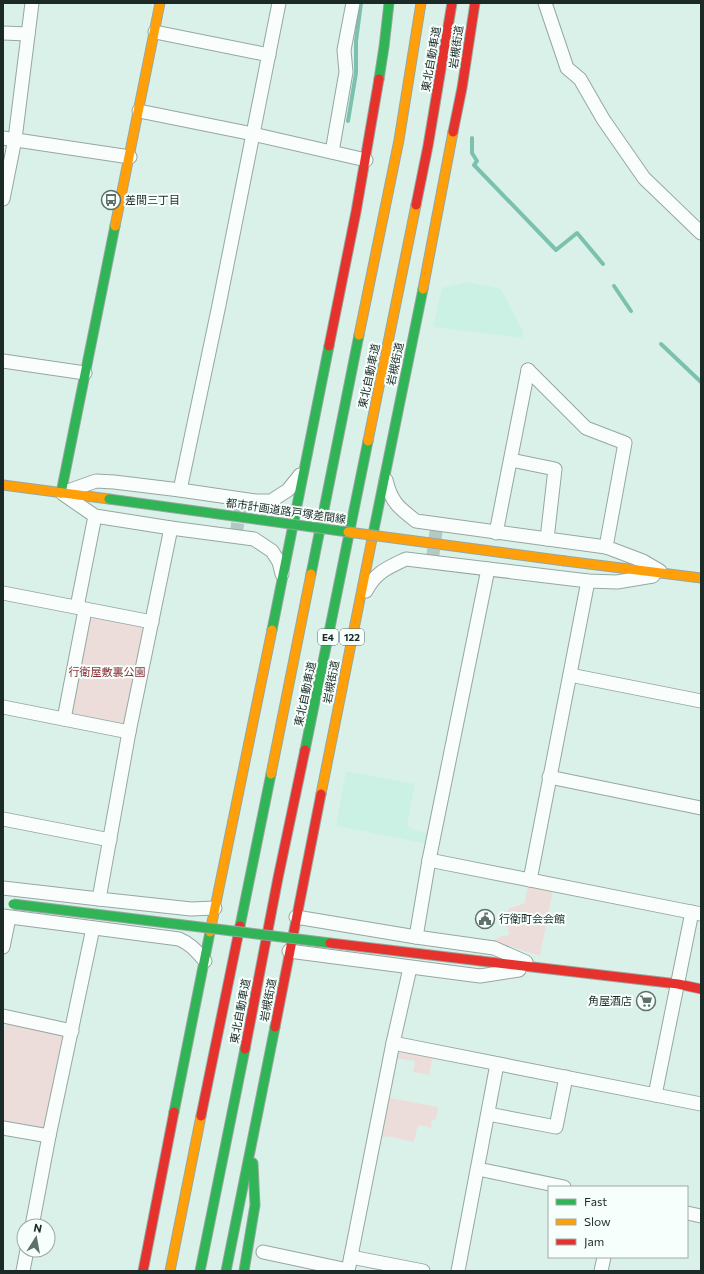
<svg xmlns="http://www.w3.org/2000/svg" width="704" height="1274" font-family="Commissioner,'Noto Sans JP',sans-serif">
  <rect width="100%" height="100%" fill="#daf1ea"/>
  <!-- built -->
  <g fill="#cbf1e5">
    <polygon points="468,282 501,289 523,332 522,338 433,327 442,288"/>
    <polygon points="346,771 415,784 407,825 413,830 431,834 429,844 336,826"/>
  </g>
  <!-- green -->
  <g fill="#ecddda">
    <polygon points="94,618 141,627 146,634 130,719 122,725 72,716 69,710 86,621"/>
    <polygon points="528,885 553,890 540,956 493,941 502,936 509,935 508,927 505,927 508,909 525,903"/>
    <polygon points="11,1022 60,1032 64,1039 49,1124 42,1129 3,1122 3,1035 5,1026"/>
    <polygon points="405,1049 433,1055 429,1075 413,1072 415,1061 396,1058 397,1055"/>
    <polygon points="390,1098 438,1107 436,1119 432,1120 431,1128 421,1125 417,1128 414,1142 386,1136 381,1139"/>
  </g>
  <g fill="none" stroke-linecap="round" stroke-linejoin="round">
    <!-- stream -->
    <g stroke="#7bc1ae" stroke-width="4">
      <polyline points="348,121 356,73 356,41 361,3"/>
      <polyline points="472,138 472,153 477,161 474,165 556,250 577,233 603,264"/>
      <polyline points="614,286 631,311"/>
      <polyline points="661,344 701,382"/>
    </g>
    <!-- street-tunnel -->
    <g stroke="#b4c9c3" stroke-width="13" stroke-dasharray="13 6" stroke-linecap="butt">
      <polyline points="236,536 241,499"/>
      <polyline points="432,562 437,524"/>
    </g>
    <!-- street casing -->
    <g stroke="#96a7a2" stroke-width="15">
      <g id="street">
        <polyline points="545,3 567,68 580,79 603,119 644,178 701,233"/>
        <polyline points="155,32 269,55"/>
        <polyline points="3,33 28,34"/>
        <polyline points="139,111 253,134 366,160"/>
        <polyline points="3,138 130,157"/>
        <polyline points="332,152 346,72 344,50 353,3"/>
        <polyline points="3,199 15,139 32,3"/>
        <polyline points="3,361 85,373"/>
        <polyline points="528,370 586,428 625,443 606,547"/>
        <polyline points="511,460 555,469 547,539"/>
        <path d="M386,480C391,502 399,508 416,521L606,547L643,561L660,571"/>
        <polyline points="180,490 219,305 279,3"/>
        <polyline points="65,492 96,481 114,482 180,490 256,501 271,501 288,490 300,475"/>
        <polyline points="63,494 95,516 171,528 254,539 272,551 279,562 282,574"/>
        <polyline points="496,533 528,370"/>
        <path d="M366,591C376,572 387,568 406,559L588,581L617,582L653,576"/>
        <polyline points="3,593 152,622"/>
        <polyline points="77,607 95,516"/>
        <polyline points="570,675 701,701"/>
        <polyline points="3,707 129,732"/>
        <polyline points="64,719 85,610"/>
        <polyline points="549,777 701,808"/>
        <polyline points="3,819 110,840"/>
        <polyline points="429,860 701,914"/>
        <polyline points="530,880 588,581"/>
        <polyline points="3,888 99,899 129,732 171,528"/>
        <polyline points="99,899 191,909 215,908"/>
        <path d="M3,916L179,939C191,944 197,952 205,961"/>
        <polyline points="296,917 416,937 494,948 526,962"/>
        <polyline points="416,937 429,860 488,569"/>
        <polyline points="3,947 9,918"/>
        <polyline points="289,951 480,976 519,970"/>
        <polyline points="3,1016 72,1031"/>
        <polyline points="393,1043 701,1104"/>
        <polyline points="655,1095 692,912"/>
        <polyline points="488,1114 556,1127 566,1077"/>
        <polyline points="3,1128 49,1136"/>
        <polyline points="478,1169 564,1187"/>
        <polyline points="687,1213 701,1216"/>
        <polyline points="32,1226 49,1136 93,928"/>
        <polyline points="263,1252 348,1270"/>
        <polyline points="351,1257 423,1271"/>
        <polyline points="23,1271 27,1250"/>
        <polyline points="348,1271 393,1043 410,968"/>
        <polyline points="458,1271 497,1064"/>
        <polyline points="601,1271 604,1257"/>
      </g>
    </g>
    <!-- fast casing -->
    <g stroke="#96a7a2" stroke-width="11">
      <g id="fast">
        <polyline points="379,79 384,47 389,3"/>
        <polyline points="61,493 115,226"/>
        <polyline points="373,534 423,289"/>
        <polyline points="311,574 359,335"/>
        <polyline points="272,630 329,346"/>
        <polyline points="305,750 368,441"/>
        <polyline points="240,926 271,774"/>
        <polyline points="174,1112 210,932"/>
        <polyline points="200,1271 245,1049"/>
        <polyline points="226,1271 275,1027"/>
        <polyline points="244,1271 255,1205 253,1163"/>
      </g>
    </g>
    <!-- slow casing -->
    <g stroke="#96a7a2" stroke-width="11">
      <g id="slow">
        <polyline points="115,226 160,3"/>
        <polyline points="423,289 453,132"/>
        <polyline points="359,335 399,140 421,3"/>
        <polyline points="368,441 416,205"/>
        <polyline points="3,485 109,499"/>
        <polyline points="565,561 701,578"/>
        <polyline points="271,774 311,574"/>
        <polyline points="321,794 373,534"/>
        <polyline points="210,932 272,630"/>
        <polyline points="170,1271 201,1116"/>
      </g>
    </g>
    <!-- jam casing -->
    <g stroke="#96a7a2" stroke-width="11">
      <g id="jam">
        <polyline points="453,132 462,88 475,3"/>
        <polyline points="416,205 428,146 452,3"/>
        <polyline points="329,346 356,212 379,79"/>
        <polyline points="481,961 678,984 701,989"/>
        <polyline points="275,1027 321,794"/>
        <polyline points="245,1049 278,878 305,750"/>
        <polyline points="201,1116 240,926"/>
        <polyline points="143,1271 174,1112"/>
      </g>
    </g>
    <!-- street -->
    <use href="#street" stroke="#f9fdfc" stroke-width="13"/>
    <!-- fast -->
    <use href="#fast" stroke="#30b455" stroke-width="9"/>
    <!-- slow -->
    <use href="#slow" stroke="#ff9f0a" stroke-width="9"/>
    <!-- jam -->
    <use href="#jam" stroke="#e5322d" stroke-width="9"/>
    <!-- fast-bridge casing -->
    <g stroke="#96a7a2" stroke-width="11" stroke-linecap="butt">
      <g id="fast-bridge">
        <polyline points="109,499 348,532"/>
        <polyline points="13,904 330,943"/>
      </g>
    </g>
    <!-- slow-bridge casing -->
    <g stroke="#96a7a2" stroke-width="11" stroke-linecap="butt">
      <polyline id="slow-bridge" points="348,532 565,561"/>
    </g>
    <!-- jam-bridge casing -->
    <g stroke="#96a7a2" stroke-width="11" stroke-linecap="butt">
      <polyline id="jam-bridge" points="330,943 481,961"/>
    </g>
    <!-- fast-bridge -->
    <use href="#fast-bridge" stroke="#30b455" stroke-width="9"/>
    <!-- slow-bridge -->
    <use href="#slow-bridge" stroke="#ff9f0a" stroke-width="9"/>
    <!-- jam-bridge -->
    <use href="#jam-bridge" stroke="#e5322d" stroke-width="9"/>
  </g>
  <!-- icons -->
  <defs>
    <g id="bus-ring" transform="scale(1)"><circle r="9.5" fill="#f7fffc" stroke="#5e706b" stroke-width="1.5"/><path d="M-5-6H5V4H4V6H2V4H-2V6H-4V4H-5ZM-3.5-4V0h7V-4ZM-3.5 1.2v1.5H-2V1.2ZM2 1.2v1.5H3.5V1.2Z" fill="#5e706b"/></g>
    <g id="civic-ring" transform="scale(1)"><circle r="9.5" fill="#f7fffc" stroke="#5e706b" stroke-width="1.5"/><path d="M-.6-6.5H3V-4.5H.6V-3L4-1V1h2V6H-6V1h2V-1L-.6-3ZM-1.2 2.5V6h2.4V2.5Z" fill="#5e706b"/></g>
    <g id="supermarket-ring" transform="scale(1)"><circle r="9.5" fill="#f7fffc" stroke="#5e706b" stroke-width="1.5"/><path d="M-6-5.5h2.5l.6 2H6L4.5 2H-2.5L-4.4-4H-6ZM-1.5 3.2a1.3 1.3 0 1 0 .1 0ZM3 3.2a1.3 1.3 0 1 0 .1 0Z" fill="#5e706b"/></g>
  </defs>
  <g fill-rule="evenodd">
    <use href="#bus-ring" x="111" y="200"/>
    <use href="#civic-ring" x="485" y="919"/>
    <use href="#supermarket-ring" x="646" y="1001"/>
  </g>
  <g text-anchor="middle" stroke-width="4" stroke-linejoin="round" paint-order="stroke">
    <!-- shield labels -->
    <g fill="#f7fffc" stroke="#5d6a66" stroke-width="1">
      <rect x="318" y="629" width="20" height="16" rx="3"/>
      <rect x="340" y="629" width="24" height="16" rx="3"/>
    </g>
    <g font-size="10" font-weight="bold" fill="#1b2a26">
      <text x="328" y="641">E4</text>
      <text x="352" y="641">122</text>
    </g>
    <!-- street labels -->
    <g font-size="11" fill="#1b2a26" stroke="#f7fffc">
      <text transform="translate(456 47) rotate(-82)" y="4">岩槻街道</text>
      <text transform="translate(431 59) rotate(-80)" y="4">東北自動車道</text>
      <text transform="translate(395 364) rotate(-78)" y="4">岩槻街道</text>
      <text transform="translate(369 376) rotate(-78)" y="4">東北自動車道</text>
      <text transform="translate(286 511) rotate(8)" y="4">都市計画道路戸塚差間線</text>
      <text transform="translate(331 682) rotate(-79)" y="4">岩槻街道</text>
      <text transform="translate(305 694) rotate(-78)" y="4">東北自動車道</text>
      <text transform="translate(268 1000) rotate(-79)" y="4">岩槻街道</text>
      <text transform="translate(240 1011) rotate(-79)" y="4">東北自動車道</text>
    </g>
    <!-- poi labels -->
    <g font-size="11" fill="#1b2a26" stroke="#f7fffc" text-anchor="start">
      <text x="125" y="204">差間三丁目</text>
      <text x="499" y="923">行衛町会会館</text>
      <text x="632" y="1005" text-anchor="end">角屋酒店</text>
    </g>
    <!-- park labels -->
    <g font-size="11" fill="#882e34" stroke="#f7fffc">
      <text x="107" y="676">行衛屋敷裏公園</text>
    </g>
  </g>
  <!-- border -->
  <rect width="704" height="1274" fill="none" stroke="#1b2a26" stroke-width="8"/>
  <!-- legend -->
  <rect x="548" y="1186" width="140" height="72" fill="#f7fffc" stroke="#9faaa6"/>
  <rect x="556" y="1199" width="20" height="6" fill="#30b455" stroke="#9faaa6"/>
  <text x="584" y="1206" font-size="12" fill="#1b2a26">Fast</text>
  <rect x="556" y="1219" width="20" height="6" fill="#ff9f0a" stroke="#9faaa6"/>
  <text x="584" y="1226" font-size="12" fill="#1b2a26">Slow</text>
  <rect x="556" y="1239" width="20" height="6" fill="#e5322d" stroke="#9faaa6"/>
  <text x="584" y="1246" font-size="12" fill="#1b2a26">Jam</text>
  <!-- north arrow -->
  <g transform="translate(36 1238) rotate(11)"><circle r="19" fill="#f7fffc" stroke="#9faaa6"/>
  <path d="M0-3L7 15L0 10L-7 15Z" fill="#5e706b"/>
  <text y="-6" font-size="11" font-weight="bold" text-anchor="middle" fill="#1b2a26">N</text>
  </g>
</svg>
